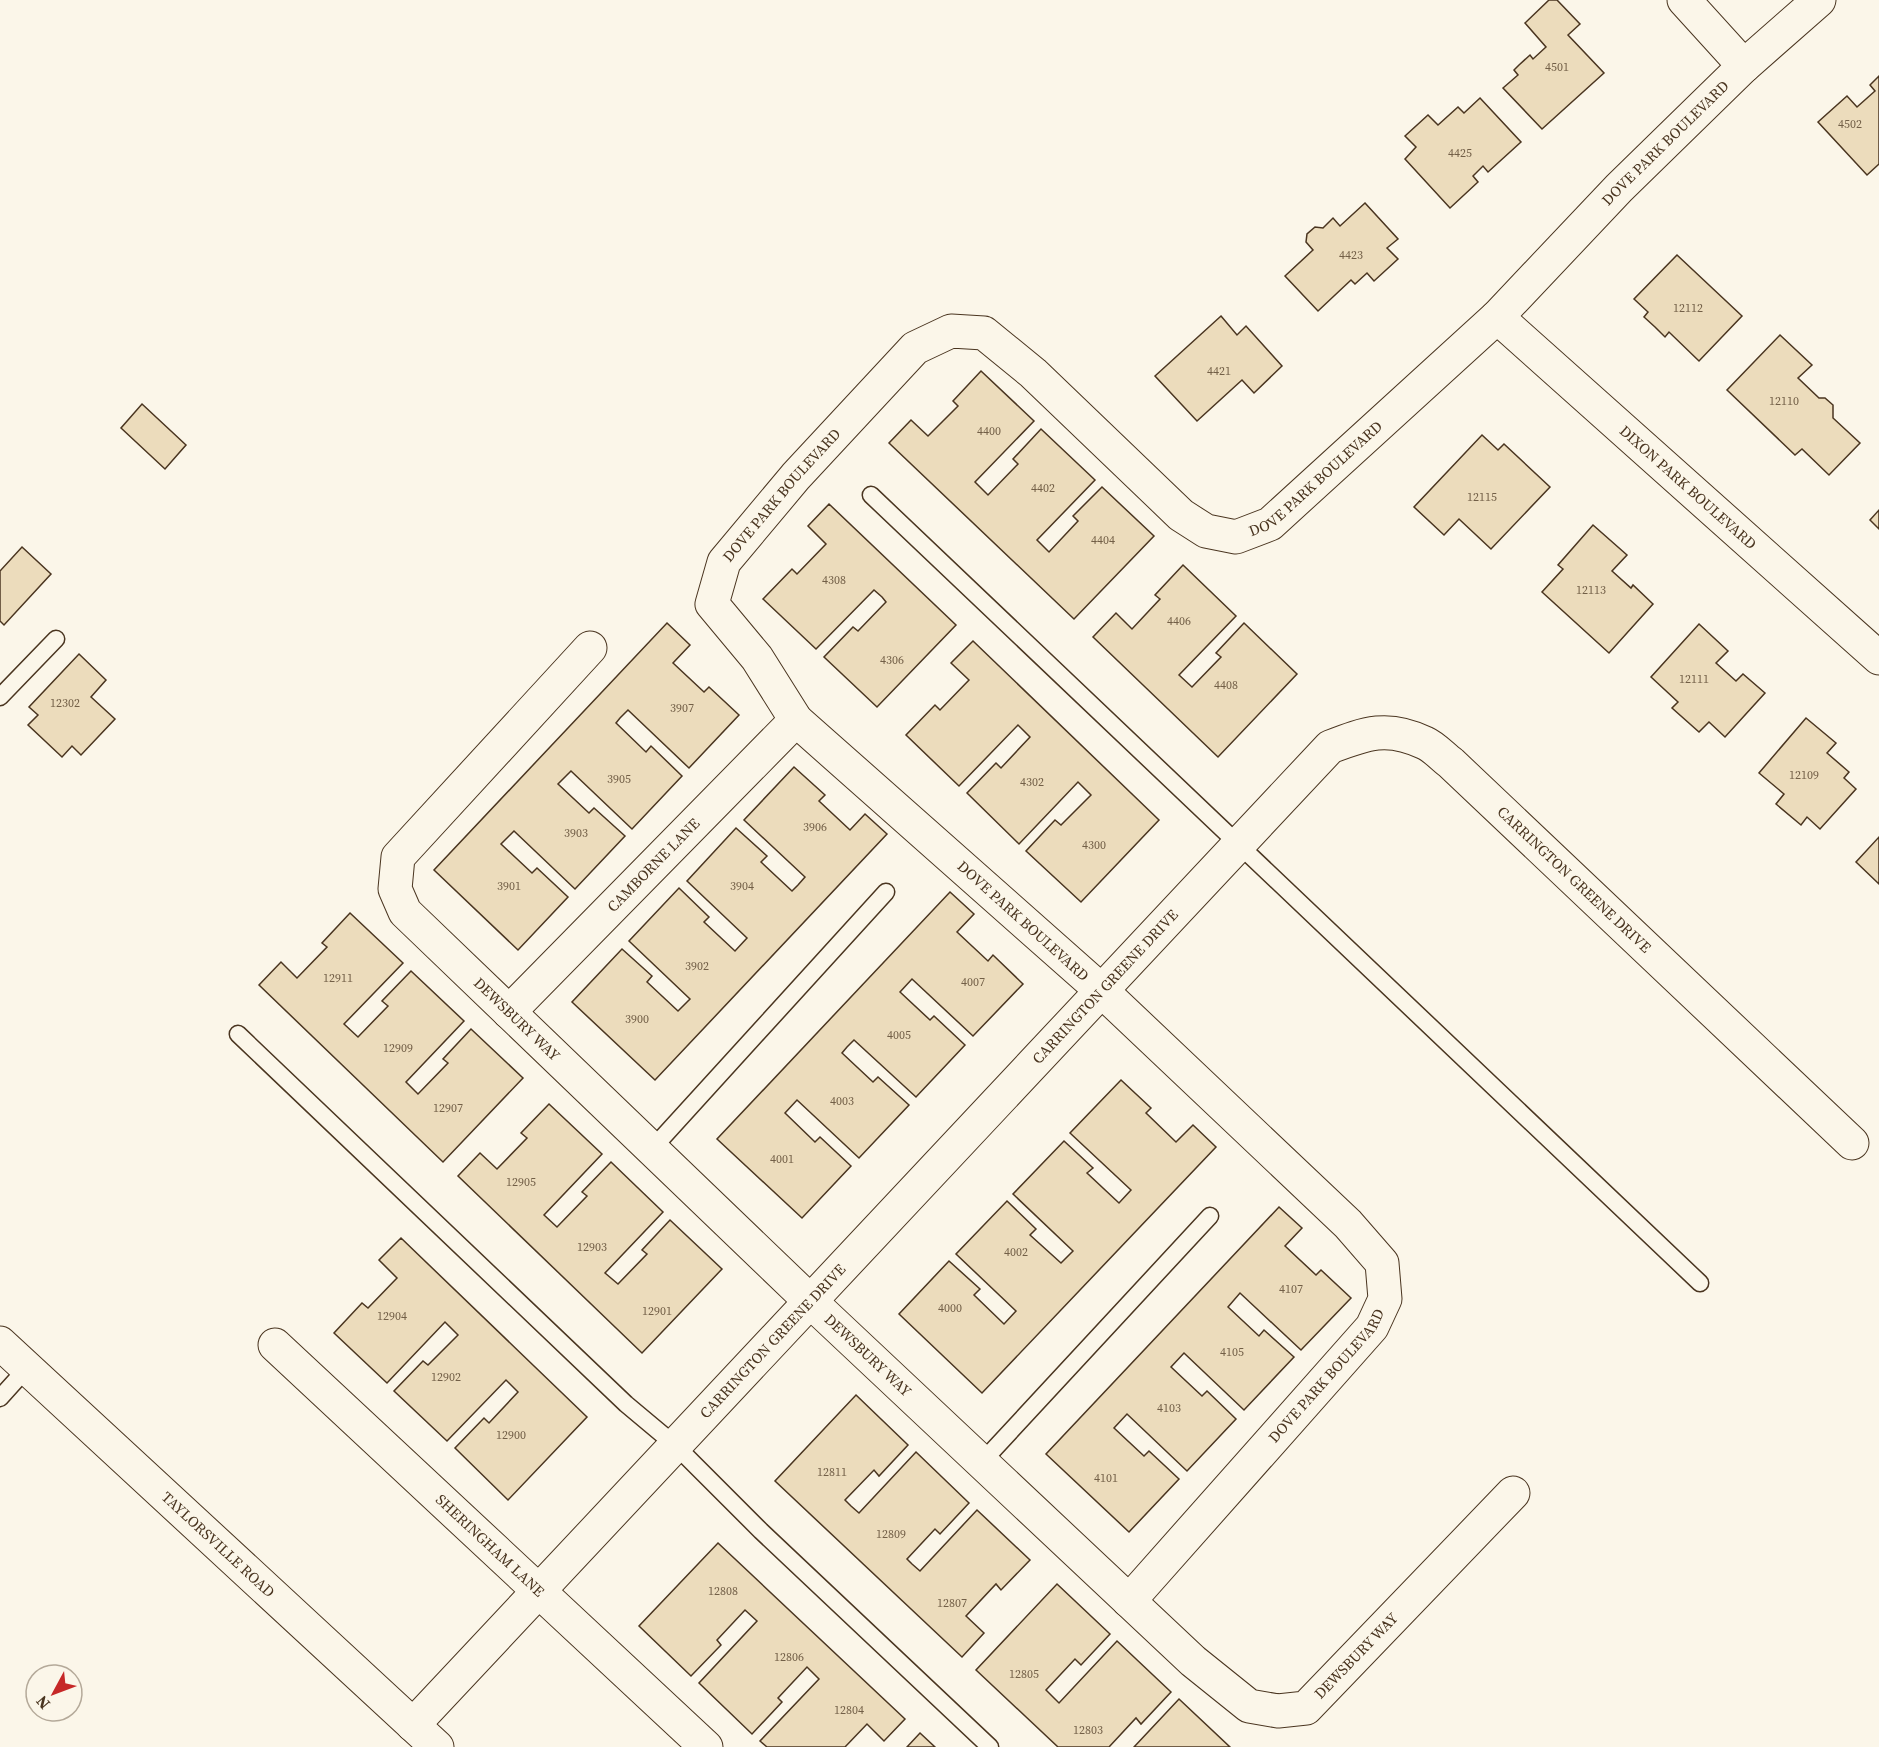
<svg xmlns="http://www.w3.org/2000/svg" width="1879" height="1747" font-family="'Source Serif 4',serif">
  <rect width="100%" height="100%" fill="#fbf6e9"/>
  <!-- building -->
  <g fill="#ecdcbc" stroke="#4a3520" stroke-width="1.5">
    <polygon points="1549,0 1557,0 1580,24 1568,35 1604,73 1542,129 1503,88 1518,75 1514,70 1519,65 1530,55 1533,59 1546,47 1525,23"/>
    <polygon points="1879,76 1879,164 1867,175 1818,122 1847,96 1857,107 1875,91 1870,85"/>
    <polygon points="1480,98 1521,142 1488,172 1483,166 1473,176 1478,182 1450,208 1405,159 1416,147 1405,136 1428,115 1438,125 1458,107 1464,113"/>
    <polygon points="1365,203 1398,239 1387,248 1398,259 1374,281 1367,273 1355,284 1351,280 1318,311 1285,276 1313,250 1306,242 1307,234 1315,227 1323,228 1333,218 1340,226"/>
    <polygon points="1677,255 1742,316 1699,361 1669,332 1665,337 1655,327 1644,317 1648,312 1634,299"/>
    <polygon points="1221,316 1237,335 1246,326 1282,366 1254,393 1242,380 1197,421 1155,376"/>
    <polygon points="1780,335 1812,365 1798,378 1819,398 1825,398 1833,405 1833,418 1860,443 1829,475 1802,449 1795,455 1727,390"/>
    <polygon points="981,371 1034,421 975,482 988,495 1018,464 1013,459 1041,429 1095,480 1037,540 1049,552 1078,521 1073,516 1102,487 1154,536 1074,619 889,443 911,420 928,436 958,406 953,401"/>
    <polygon points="142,404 186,445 165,469 121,428"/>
    <polygon points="1482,435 1498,450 1504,444 1550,487 1491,549 1459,519 1444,535 1414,507"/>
    <polygon points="829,504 956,625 877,707 824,657 853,627 858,631 886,602 882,597 874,590 816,649 763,599 792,569 797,574 826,544 808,526"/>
    <polygon points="1879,510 1879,529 1870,520"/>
    <polygon points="1593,525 1627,555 1612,571 1631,588 1633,585 1653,604 1609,653 1542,592 1563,569 1558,565"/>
    <polygon points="22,547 51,574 4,625 0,621 0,571"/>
    <polygon points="1183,565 1236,616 1179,675 1192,687 1221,657 1216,653 1244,623 1297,674 1218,757 1093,637 1116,613 1132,629 1160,599 1155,595"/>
    <polygon points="667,623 690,645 673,663 704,692 709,687 739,715 689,768 628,710 620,718 616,723 646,752 651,746 682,776 632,829 571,771 558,784 589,813 594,808 625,836 575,889 514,831 501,844 532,873 537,868 568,897 518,950 434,870"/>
    <polygon points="1699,624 1728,651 1716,663 1736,681 1743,674 1765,693 1725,737 1709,722 1699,732 1672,708 1678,702 1651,677"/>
    <polygon points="973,641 1159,820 1081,902 1026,851 1055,820 1061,825 1091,795 1078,782 1019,844 967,793 996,763 1001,768 1030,737 1018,725 959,786 906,735 935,705 940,710 969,680 951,663"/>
    <polygon points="79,654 106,680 91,697 115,719 81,755 72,746 62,757 28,725 38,715 29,707"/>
    <polygon points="1806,718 1836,743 1827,753 1849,772 1844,778 1856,789 1820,829 1807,817 1801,825 1776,804 1784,794 1759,773"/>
    <polygon points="794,767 825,795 819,801 850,830 865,814 887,834 655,1080 572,1002 622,949 652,976 647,982 678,1011 690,999 629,941 679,888 709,917 704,922 735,951 747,938 687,881 736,828 767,856 761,862 792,891 798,885 805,877 744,820"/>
    <polygon points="1879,837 1879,884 1856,862"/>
    <polygon points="950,892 974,914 957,932 988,961 993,955 1023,984 973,1036 912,979 900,992 930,1020 934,1016 965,1045 916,1097 854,1040 847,1047 842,1053 873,1082 878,1077 909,1105 859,1158 797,1100 785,1113 815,1142 820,1137 851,1166 802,1218 717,1139"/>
    <polygon points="350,913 403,963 344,1024 358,1037 388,1006 382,1001 411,971 464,1021 406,1082 418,1094 448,1063 443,1059 471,1029 523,1078 443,1162 259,985 281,962 297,978 327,947 322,943"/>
    <polygon points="1121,1080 1151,1108 1146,1113 1176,1142 1193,1125 1216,1147 982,1393 899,1314 949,1261 980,1289 974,1295 1004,1324 1016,1311 956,1254 1007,1201 1036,1229 1030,1235 1061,1263 1073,1251 1013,1194 1064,1141 1093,1168 1087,1173 1119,1203 1131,1190 1070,1133"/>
    <polygon points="549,1104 602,1154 544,1215 557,1227 587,1196 582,1192 611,1162 663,1212 605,1273 618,1284 647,1254 642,1250 670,1220 722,1269 642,1353 458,1176 480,1153 497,1169 527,1138 521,1133"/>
    <polygon points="1279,1207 1302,1228 1285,1246 1316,1275 1321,1270 1351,1298 1301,1350 1240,1293 1228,1307 1259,1336 1264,1330 1294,1357 1244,1410 1184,1353 1171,1367 1202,1396 1207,1391 1236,1419 1187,1471 1127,1414 1114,1428 1144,1456 1149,1451 1179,1479 1129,1532 1046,1454"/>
    <polygon points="401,1238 587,1417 508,1500 455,1448 484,1418 489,1423 518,1392 506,1380 447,1441 394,1391 423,1361 428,1365 458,1335 445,1322 387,1383 334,1333 362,1303 368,1308 397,1278 379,1260"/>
    <polygon points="856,1395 908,1445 879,1476 874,1470 845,1500 851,1506 859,1513 916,1452 969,1503 940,1534 935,1529 907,1559 912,1564 920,1571 977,1510 1030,1560 1001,1590 996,1584 966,1616 984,1633 962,1657 775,1481"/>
    <polygon points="718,1543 905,1719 884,1741 867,1724 845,1747 767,1747 760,1741 819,1679 807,1667 778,1698 782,1702 752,1734 699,1683 757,1621 745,1610 717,1640 721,1645 691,1676 639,1626"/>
    <polygon points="1057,1584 1110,1634 1081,1665 1075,1659 1046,1690 1059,1703 1117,1641 1171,1692 1141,1724 1136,1718 1109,1747 1058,1747 976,1670"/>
    <polygon points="1179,1699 1230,1747 1134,1747"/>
    <polygon points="920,1733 935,1747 907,1747"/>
  </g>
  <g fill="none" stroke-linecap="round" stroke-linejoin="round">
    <!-- service casing -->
    <g stroke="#4a3520" stroke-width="19">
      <g id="service">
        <polyline points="871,495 1700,1283"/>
        <polyline points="0,697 56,639"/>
        <polyline points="238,1034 626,1404 675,1445 761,1531 990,1747"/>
        <polyline points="652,1149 886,892"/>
        <polyline points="0,1398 27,1368"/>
        <polyline points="982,1462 1210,1216"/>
      </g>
    </g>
    <!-- minor casing -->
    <g stroke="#4a3520" stroke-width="35">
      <g id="minor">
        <polyline points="1684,0 1744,66"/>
        <path id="s1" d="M1497,317L1879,658"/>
        <path id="s2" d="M590,648L398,857L395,889L405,912L810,1301L1193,1661L1249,1706L1278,1711L1306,1708L1513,1493"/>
        <path id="s3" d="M509,1012L796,720"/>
        <path id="s4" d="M275,1345L706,1747"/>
        <path id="s5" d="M1129,1601L1372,1327L1385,1299L1382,1263L1348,1224L1102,991L796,720L757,658L712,604L724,562L796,476L915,348L951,331L984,333L1033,373L1181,515L1206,531L1236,537L1270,524L1497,317L1619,188L1744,66L1819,0"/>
        <path id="s6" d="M413,1725L1330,747C1366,733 1388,725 1425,743C1434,747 1443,757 1451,763L1852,1143"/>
      </g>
    </g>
    <!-- primary casing -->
    <g stroke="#4a3520" stroke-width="35">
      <g id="primary">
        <path id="s7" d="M0,1343L437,1747"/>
      </g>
    </g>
    <!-- service -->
    <use href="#service" stroke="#fbf6e9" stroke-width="16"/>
    <!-- minor -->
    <use href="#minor" stroke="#fbf6e9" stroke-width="33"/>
    <!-- primary -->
    <use href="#primary" stroke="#fbf6e9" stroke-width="33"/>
  </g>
  <g text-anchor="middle" stroke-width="4.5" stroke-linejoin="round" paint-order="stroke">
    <!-- number labels -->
    <g font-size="12" fill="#725f47">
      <text x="1557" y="71">4501</text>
      <text x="1850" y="128">4502</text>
      <text x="1460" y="157">4425</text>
      <text x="1351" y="259">4423</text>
      <text x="1688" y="312">12112</text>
      <text x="1219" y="375">4421</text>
      <text x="1784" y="405">12110</text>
      <text x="989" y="435">4400</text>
      <text x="1043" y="492">4402</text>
      <text x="1482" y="501">12115</text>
      <text x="1103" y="544">4404</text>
      <text x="834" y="584">4308</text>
      <text x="1591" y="594">12113</text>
      <text x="1179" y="625">4406</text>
      <text x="892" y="664">4306</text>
      <text x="1694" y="683">12111</text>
      <text x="1226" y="689">4408</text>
      <text x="65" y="707">12302</text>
      <text x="682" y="712">3907</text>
      <text x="1804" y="779">12109</text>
      <text x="619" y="783">3905</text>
      <text x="1032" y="786">4302</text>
      <text x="815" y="831">3906</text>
      <text x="576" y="837">3903</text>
      <text x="1094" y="849">4300</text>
      <text x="509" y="890">3901</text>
      <text x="742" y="890">3904</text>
      <text x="697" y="970">3902</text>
      <text x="338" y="982">12911</text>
      <text x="973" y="986">4007</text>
      <text x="637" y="1023">3900</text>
      <text x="899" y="1039">4005</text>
      <text x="398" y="1052">12909</text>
      <text x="842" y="1105">4003</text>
      <text x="448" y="1112">12907</text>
      <text x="782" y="1163">4001</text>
      <text x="521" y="1186">12905</text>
      <text x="592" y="1251">12903</text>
      <text x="1016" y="1256">4002</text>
      <text x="1291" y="1293">4107</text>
      <text x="950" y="1312">4000</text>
      <text x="657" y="1315">12901</text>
      <text x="392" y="1320">12904</text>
      <text x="1232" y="1356">4105</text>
      <text x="446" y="1381">12902</text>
      <text x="1169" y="1412">4103</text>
      <text x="511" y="1439">12900</text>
      <text x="832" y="1476">12811</text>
      <text x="1106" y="1482">4101</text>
      <text x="891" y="1538">12809</text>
      <text x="723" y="1595">12808</text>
      <text x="952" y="1607">12807</text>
      <text x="789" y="1661">12806</text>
      <text x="1024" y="1678">12805</text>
      <text x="849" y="1714">12804</text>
      <text x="1088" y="1734">12803</text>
    </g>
    <!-- street labels -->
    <g font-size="15" fill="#4a3520" stroke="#fbf6e9">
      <text dy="5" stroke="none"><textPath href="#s5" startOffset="2694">DOVE PARK BOULEVARD</textPath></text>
      <text dy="5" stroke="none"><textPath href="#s5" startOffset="2208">DOVE PARK BOULEVARD</textPath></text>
      <text dy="5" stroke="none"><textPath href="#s1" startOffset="256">DIXON PARK BOULEVARD</textPath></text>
      <text dy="5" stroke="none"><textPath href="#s5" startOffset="1508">DOVE PARK BOULEVARD</textPath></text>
      <text dy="5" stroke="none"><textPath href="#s3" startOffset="206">CAMBORNE LANE</textPath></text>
      <text dy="5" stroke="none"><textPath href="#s6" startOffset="1642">CARRINGTON GREENE DRIVE</textPath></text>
      <text transform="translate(1023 921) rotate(42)" y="5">DOVE PARK BOULEVARD</text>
      <text dy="5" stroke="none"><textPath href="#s6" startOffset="1012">CARRINGTON GREENE DRIVE</textPath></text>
      <text dy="5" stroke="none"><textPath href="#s2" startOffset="496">DEWSBURY WAY</textPath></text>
      <text dy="5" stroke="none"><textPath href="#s6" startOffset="526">CARRINGTON GREENE DRIVE</textPath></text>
      <text dy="5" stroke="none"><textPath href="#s2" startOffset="982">DEWSBURY WAY</textPath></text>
      <text dy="5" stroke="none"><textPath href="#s5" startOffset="300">DOVE PARK BOULEVARD</textPath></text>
      <text dy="5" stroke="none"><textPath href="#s7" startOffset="297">TAYLORSVILLE ROAD</textPath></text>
      <text dy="5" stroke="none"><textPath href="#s4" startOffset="294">SHERINGHAM LANE</textPath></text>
      <text dy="5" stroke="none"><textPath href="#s2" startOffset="1630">DEWSBURY WAY</textPath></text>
    </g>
  </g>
  <!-- north arrow -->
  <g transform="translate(54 1693) rotate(229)"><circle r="28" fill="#fbf6e9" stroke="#b4a999" stroke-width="1.5"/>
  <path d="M0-4.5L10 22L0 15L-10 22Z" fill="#c62828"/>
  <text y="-9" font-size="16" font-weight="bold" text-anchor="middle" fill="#4a3520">N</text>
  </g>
</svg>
